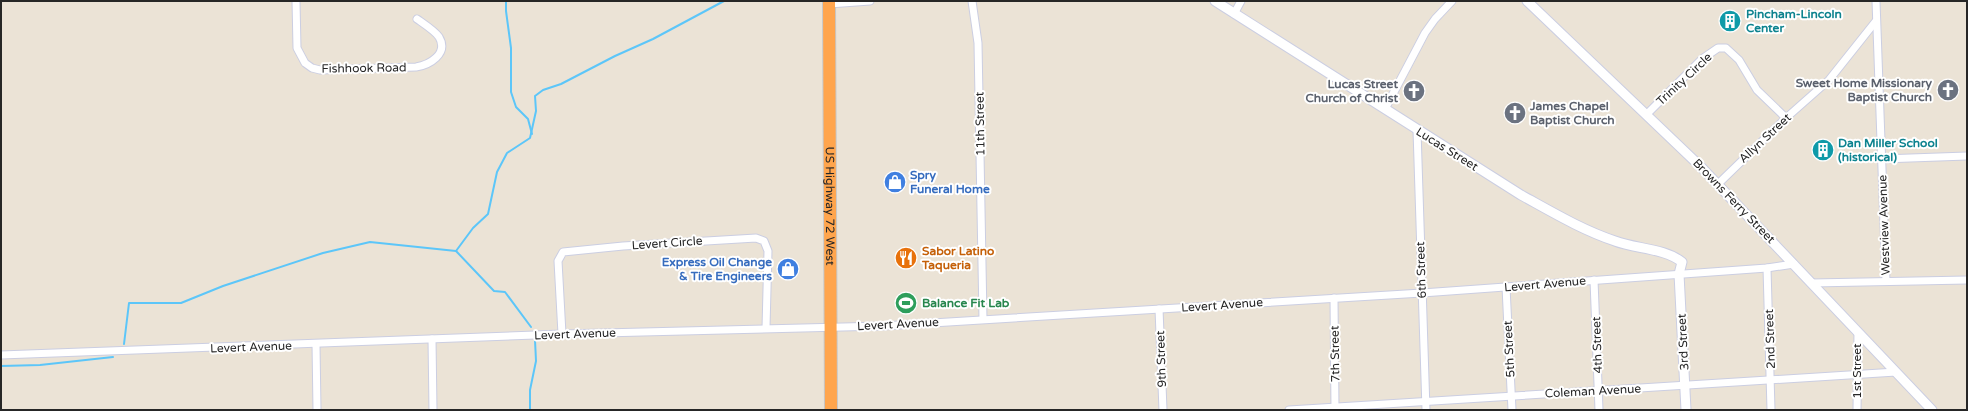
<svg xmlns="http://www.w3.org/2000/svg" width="1968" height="411" font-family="'Varela Round',sans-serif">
  <rect width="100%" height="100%" fill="#ebe3d6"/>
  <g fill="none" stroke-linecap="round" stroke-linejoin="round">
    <!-- stream -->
    <g stroke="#5cc6f9" stroke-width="2">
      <polyline points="506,1 506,11 511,48 511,92 516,107 528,119 532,134"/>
      <polyline points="456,251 473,228 488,214 497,172 507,153 530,138 536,111 535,96 543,90 561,84 615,56 653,39 724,1"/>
      <polyline points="124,344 129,303 181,303 223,286 323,253 370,242 456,251 494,291 505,292 531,327"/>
      <polyline points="1,366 40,365 113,357"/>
      <polyline points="530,410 530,390 536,361 535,340"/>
    </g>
    <!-- street casing -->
    <g stroke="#cbcee2" stroke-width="9">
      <g id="street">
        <path d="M296,1L297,48L305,63L312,68L320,70L416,67C429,65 449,54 439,37C435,31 424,24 417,19"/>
        <polyline points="972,1 978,43 983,319"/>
        <polyline points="1876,1 1886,281"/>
        <polyline points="829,4 870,1"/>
        <polyline points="1234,14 1241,1"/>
        <polyline points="1385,109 1425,33 1435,19 1452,1"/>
        <polyline points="1647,114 1702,59 1718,48 1726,48 1739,60 1757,90 1786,118"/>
        <polyline points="1417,130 1426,410"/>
        <polyline points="1882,159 1967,156"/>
        <polyline points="1718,184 1786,118 1829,80 1876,21"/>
        <polyline points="1767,268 1771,410"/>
        <polyline points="1594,280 1599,410"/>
        <polyline points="1812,283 1967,280"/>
        <polyline points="1506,287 1512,410"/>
        <polyline points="1334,298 1335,410"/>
        <polyline points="1159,309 1163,410"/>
        <polyline points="562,334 558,261 563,252 623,246 756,238 764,241 768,251 766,328"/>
        <polyline points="432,339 433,410"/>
        <polyline points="316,344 317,410"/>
        <polyline points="1,355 562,334 883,326 1422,293 1767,268 1794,264"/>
        <polyline points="1289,410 1896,372"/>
        <polyline points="1857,410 1858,332"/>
      </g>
    </g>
    <!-- secondary casing -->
    <g stroke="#cbcee2" stroke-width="11">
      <g id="secondary">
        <path d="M1215,1L1521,195C1552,212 1582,230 1615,241C1636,249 1664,248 1682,262L1679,274L1686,410"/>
        <polyline points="1527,1 1702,168 1932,410"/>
      </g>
    </g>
    <!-- highway casing -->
    <g stroke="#c7c7c7" stroke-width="14">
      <g id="highway">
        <path id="s1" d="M829,1L831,410"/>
      </g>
    </g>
    <!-- street -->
    <use href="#street" stroke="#fff" stroke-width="7"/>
    <!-- secondary -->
    <use href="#secondary" stroke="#fff" stroke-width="9"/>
    <!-- highway -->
    <use href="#highway" stroke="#ffa54d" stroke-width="12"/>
  </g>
  <!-- icons -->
  <defs>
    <g id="building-disc" transform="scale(1.15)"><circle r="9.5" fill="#0f9aa8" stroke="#fff"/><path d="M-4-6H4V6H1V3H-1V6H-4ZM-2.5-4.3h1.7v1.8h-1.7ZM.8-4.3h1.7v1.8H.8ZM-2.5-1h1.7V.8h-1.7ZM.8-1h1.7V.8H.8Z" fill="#fff"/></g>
    <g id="church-disc" transform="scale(1.15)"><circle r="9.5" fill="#6b7280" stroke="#fff"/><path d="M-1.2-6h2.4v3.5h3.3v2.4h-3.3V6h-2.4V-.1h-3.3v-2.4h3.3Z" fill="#fff"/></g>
    <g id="shop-disc" transform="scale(1.15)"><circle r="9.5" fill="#3f7fe0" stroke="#fff"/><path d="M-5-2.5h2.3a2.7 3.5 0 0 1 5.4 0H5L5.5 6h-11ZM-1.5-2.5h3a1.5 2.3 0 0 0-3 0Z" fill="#fff"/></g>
    <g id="restaurant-disc" transform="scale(1.15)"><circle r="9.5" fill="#e8710a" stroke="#fff"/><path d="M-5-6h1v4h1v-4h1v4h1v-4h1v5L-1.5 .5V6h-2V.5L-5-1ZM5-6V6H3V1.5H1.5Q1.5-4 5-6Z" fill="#fff"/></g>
    <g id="stadium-disc" transform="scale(1.15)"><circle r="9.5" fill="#2e9e5b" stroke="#fff"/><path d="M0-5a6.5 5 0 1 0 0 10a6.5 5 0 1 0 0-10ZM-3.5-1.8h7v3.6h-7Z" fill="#fff"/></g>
  </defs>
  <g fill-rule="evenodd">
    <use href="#building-disc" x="1730" y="21"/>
    <use href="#church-disc" x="1948" y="90"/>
    <use href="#church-disc" x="1414" y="91"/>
    <use href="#church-disc" x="1515" y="113"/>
    <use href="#building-disc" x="1823" y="150"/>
    <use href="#shop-disc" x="895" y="182"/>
    <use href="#restaurant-disc" x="906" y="258"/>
    <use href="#shop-disc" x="788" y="269"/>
    <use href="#stadium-disc" x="906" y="303"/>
  </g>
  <g text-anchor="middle" stroke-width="4" stroke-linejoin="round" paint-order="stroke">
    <!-- culture labels -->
    <g font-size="12" font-weight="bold" fill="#0d838f" stroke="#fff" text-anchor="start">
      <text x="1746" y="18">Pincham-Lincoln<tspan x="1746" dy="14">Center</tspan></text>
      <text x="1838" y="147">Dan Miller School<tspan x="1838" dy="14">(historical)</tspan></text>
    </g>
    <!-- street labels -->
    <g font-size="12" fill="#262626" stroke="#fff">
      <text transform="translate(364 68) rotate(-1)" y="4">Fishhook Road</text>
      <text transform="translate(1684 79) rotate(-43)" y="4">Trinity Circle</text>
      <text transform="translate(980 124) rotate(-91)" y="4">11th Street</text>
      <text transform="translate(1765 138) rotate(-43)" y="4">Allyn Street</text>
      <text transform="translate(1447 149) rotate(32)" y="4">Lucas Street</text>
      <text transform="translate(1734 201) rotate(46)" y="4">Browns Ferry Street</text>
      <text dy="4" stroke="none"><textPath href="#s1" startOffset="205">US Highway 72 West</textPath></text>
      <text transform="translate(1884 225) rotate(-92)" y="4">Westview Avenue</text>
      <text transform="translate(667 243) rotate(-4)" y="4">Levert Circle</text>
      <text transform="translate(1421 270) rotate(-92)" y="4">6th Street</text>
      <text transform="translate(1545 284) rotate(-5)" y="4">Levert Avenue</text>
      <text transform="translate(1222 305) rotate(-4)" y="4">Levert Avenue</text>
      <text transform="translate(898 324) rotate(-3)" y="4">Levert Avenue</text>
      <text transform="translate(575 334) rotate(-2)" y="4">Levert Avenue</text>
      <text transform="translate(1770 339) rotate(-92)" y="4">2nd Street</text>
      <text transform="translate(1683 342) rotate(-93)" y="4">3rd Street</text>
      <text transform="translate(1597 345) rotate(-92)" y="4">4th Street</text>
      <text transform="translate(251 347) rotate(-2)" y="4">Levert Avenue</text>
      <text transform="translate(1509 349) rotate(-93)" y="4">5th Street</text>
      <text transform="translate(1335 354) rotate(-91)" y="4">7th Street</text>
      <text transform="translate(1161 359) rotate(-92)" y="4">9th Street</text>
      <text transform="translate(1857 371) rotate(-90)" y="4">1st Street</text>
      <text transform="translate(1593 391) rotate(-3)" y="4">Coleman Avenue</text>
    </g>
    <!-- worship labels -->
    <g font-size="12" font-weight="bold" fill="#5b616d" stroke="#fff" text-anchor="end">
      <text x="1932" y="87">Sweet Home Missionary<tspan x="1932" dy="14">Baptist Church</tspan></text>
      <text x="1398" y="88">Lucas Street<tspan x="1398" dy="14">Church of Christ</tspan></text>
      <text x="1530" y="110" text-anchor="start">James Chapel<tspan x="1530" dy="14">Baptist Church</tspan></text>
    </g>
    <!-- shop labels -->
    <g font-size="12" font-weight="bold" fill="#366cbe" stroke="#fff" text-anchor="start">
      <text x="910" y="179">Spry<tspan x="910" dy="14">Funeral Home</tspan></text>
      <text x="772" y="266" text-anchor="end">Express Oil Change<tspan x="772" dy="14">&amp; Tire Engineers</tspan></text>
    </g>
    <!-- food labels -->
    <g font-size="12" font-weight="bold" fill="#c56008" stroke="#fff" text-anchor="start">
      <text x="922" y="255">Sabor Latino<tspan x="922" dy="14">Taqueria</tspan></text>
    </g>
    <!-- leisure labels -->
    <g font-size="12" font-weight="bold" fill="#27864d" stroke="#fff" text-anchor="start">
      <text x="922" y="307">Balance Fit Lab</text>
    </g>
  </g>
  <!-- border -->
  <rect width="1968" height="411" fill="none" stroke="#262626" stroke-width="4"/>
</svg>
